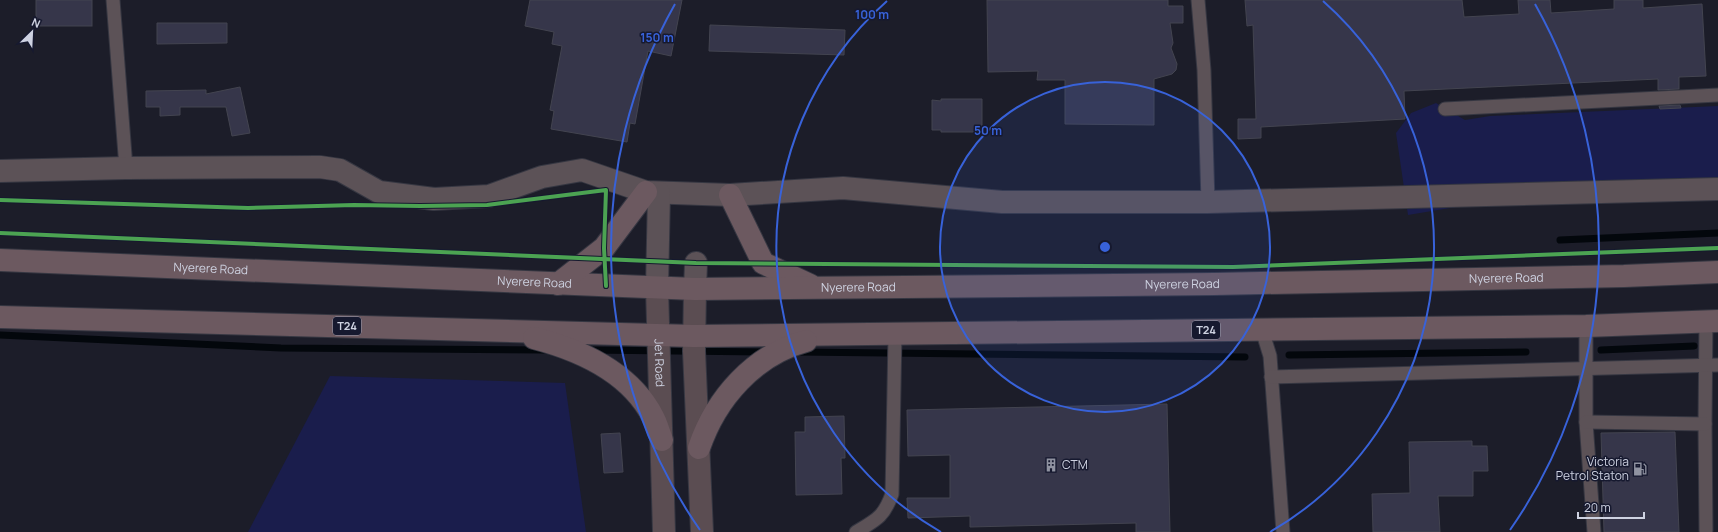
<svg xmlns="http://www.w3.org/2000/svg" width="1718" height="532" font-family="Manrope,sans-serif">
  <rect width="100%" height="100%" fill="#1c1d29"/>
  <!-- green -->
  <g fill="#1a1d4c">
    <polygon points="1436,103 1465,120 1490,116 1718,106 1718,181 1485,186 1456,207 1408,215 1396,133 1411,113"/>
    <polygon points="330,376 565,383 586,532 248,532"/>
  </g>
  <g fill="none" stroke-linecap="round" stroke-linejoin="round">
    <!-- stream -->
    <g stroke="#03070c" stroke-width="7">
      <polyline points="1560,240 1718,233"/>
      <polyline points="0,335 281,348 545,350"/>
      <polyline points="589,350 767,352"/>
      <polyline points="1601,350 1694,346"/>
      <polyline points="799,352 1245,357"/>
      <polyline points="1289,355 1526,352"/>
    </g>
  </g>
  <!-- building -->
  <g fill="#36364a" stroke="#434450">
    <rect x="36" y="0" width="56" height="26"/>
    <polygon points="530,0 682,0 671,56 648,51 635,124 630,123 627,142 551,129 554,111 550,110 562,46 552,44 554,32 525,26"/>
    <polygon points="987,0 1168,0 1168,6 1183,6 1183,23 1170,23 1173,43 1171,48 1177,64 1176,70 1172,74 1154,79 1154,125 1065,124 1065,80 1037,80 1038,71 988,72"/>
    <polygon points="1245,0 1462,0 1464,17 1519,14 1518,0 1550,0 1551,13 1614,9 1614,0 1643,0 1643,8 1702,4 1706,76 1679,77 1679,89 1658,90 1658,79 1404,91 1405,119 1261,127 1261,138 1238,139 1238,119 1256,119 1253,25 1247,26"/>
    <polygon points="157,23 227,23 227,43 157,44"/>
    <polygon points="710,25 845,30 844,55 709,51"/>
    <polygon points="240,87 250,133 232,136 226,107 180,107 180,115 160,116 160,107 146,107 146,91 206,90 206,94"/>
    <polygon points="941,99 982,99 982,132 941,132 941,130 932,130 932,100 941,101"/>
    <polygon points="1680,105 1681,108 1660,109 1659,106"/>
    <polygon points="1167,404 1170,532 1136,532 1136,523 970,527 970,516 908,518 907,498 950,498 950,455 908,456 907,410"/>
    <polygon points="844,416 845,458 841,458 842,494 796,495 795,432 805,432 805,417"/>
    <polygon points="1675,432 1679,532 1604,532 1601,433"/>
    <polygon points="620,433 623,472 604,473 601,434"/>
    <polygon points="1472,441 1472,446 1487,446 1488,471 1473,471 1473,496 1438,496 1440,532 1373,532 1372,494 1410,493 1409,442"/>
  </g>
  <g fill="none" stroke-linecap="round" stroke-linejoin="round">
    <!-- lane casing -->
    <g stroke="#363742" stroke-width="15">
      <g id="lane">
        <polyline points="113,0 126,168"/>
        <polyline points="1198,0 1204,70 1208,202"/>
        <polyline points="1445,109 1718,95"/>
        <polyline points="1706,321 1705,424 1706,530"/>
        <polyline points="1586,326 1586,422 1594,532"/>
        <polyline points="1262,330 1270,356 1283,532"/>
        <polyline points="1271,377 1718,365"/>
        <polyline points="1586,422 1705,424"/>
        <path d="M856,532C876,520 884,517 892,494L895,335"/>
      </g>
    </g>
    <!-- street casing -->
    <g stroke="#363742" stroke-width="24">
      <g id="street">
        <polyline points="0,171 126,168 320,167 340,170 379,192 434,199 489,196 542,177 582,170 646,192 730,195 843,188 1002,202 1208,202 1718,189"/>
        <polyline points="657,288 659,193"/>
        <polyline points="695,289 696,263"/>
      </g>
    </g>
    <!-- secondary casing -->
    <g stroke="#363742" stroke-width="24">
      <g id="secondary">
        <path id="s1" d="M657,288L664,532"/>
        <polyline points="695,289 694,351 702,532"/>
      </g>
    </g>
    <!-- highway casing -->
    <g stroke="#363742" stroke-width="24">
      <g id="highway">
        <polyline points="730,195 763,263 810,285"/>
        <path id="s2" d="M0,260L695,289L1214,284L1624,276L1718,272"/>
        <polyline points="558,284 604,248 646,192"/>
        <polyline points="0,317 694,336 1586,326 1718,321"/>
        <path d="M534,338C580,350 630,372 653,417C657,424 659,433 662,440"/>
        <path d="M699,448C716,398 754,355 806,341"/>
      </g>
    </g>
    <!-- lane -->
    <use href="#lane" stroke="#5c5257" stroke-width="13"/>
    <!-- street -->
    <use href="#street" stroke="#5c5257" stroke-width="22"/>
    <!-- secondary -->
    <use href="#secondary" stroke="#5b4d52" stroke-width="22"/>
    <!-- highway -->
    <use href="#highway" stroke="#6c5960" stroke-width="22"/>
    <!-- cycleway casing -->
    <g stroke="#16192f" stroke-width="6">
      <g id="cycleway">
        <polyline points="0,200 248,208 354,205 420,206 487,205 606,190 604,248 606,286"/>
        <polyline points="0,233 696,263 1233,267 1718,248"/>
      </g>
    </g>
    <!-- cycleway -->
    <use href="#cycleway" stroke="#4ca352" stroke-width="4"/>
  </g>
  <!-- distance rings -->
  <circle cx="1105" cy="247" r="165" fill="#3862d9" fill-opacity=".12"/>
  <g fill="none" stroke="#3862d9" stroke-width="2">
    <circle cx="1105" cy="247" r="165"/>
    <path d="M941 532A329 329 0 0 1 887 1M1323 1A329 329 0 0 1 1270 532"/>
    <path d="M700 530A494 494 0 0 1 675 4M1535 4A494 494 0 0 1 1510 530"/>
  </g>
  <!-- icons -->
  <defs>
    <g id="building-bare" transform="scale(1.08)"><path d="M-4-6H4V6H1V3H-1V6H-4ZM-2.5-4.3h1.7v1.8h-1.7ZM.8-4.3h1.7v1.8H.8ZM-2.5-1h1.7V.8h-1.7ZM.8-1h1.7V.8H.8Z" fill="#9093a1" stroke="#16192f" stroke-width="2.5" paint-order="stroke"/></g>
    <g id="fuel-bare" transform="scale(1.08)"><path d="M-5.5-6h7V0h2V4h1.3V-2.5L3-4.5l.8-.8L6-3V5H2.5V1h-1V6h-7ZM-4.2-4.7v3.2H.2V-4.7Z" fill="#9093a1" stroke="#16192f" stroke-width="2.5" paint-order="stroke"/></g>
  </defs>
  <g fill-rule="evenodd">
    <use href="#building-bare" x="1051" y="465"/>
    <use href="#fuel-bare" x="1640" y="469"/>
  </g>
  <g text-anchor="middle" stroke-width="3" stroke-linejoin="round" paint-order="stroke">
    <!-- shield labels -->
    <g fill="#16192f" stroke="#979aac" stroke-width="1">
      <rect x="333" y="317" width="28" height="18" rx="3"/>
      <rect x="1192" y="321" width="28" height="18" rx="3"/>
    </g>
    <g font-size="11" font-weight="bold" fill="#ced2e1">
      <text x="347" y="330">T24</text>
      <text x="1206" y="334">T24</text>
    </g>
    <!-- street labels -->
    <g font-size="12" fill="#ced2e1" stroke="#16192f">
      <text dy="4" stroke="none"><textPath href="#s2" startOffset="211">Nyerere Road</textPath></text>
      <text dy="4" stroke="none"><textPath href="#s2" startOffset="1507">Nyerere Road</textPath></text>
      <text dy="4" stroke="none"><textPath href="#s2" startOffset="535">Nyerere Road</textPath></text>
      <text dy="4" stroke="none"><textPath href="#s2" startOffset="1183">Nyerere Road</textPath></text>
      <text dy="4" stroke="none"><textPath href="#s2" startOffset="859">Nyerere Road</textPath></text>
      <text dy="4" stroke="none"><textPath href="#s1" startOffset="75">Jet Road</textPath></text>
    </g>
    <!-- poi labels -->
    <g font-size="12" fill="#ced2e1" stroke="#16192f" text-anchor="end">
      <text x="1629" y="466">Victoria<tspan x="1629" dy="14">Petrol Staton</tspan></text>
      <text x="1062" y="469" text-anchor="start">CTM</text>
    </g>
  </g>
  <circle cx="1105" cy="247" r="6" fill="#3862d9" stroke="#16192f" stroke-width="2"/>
  <g font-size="12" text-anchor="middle" font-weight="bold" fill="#3862d9" stroke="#16192f" stroke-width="3" stroke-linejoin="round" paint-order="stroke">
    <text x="872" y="19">100 m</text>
    <text x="657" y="42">150 m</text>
    <text x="988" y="135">50 m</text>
  </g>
  <!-- north arrow -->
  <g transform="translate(32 32) rotate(24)" stroke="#16192f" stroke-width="3" paint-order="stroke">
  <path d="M0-3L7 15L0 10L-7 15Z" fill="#ced2e1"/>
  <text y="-6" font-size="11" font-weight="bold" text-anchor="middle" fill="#ced2e1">N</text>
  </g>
  <!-- scale -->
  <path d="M1578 512v6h66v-6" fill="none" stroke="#ced2e1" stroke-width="2"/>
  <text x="1584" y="512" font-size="12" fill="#ced2e1" stroke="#16192f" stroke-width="3" paint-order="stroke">20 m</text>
</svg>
